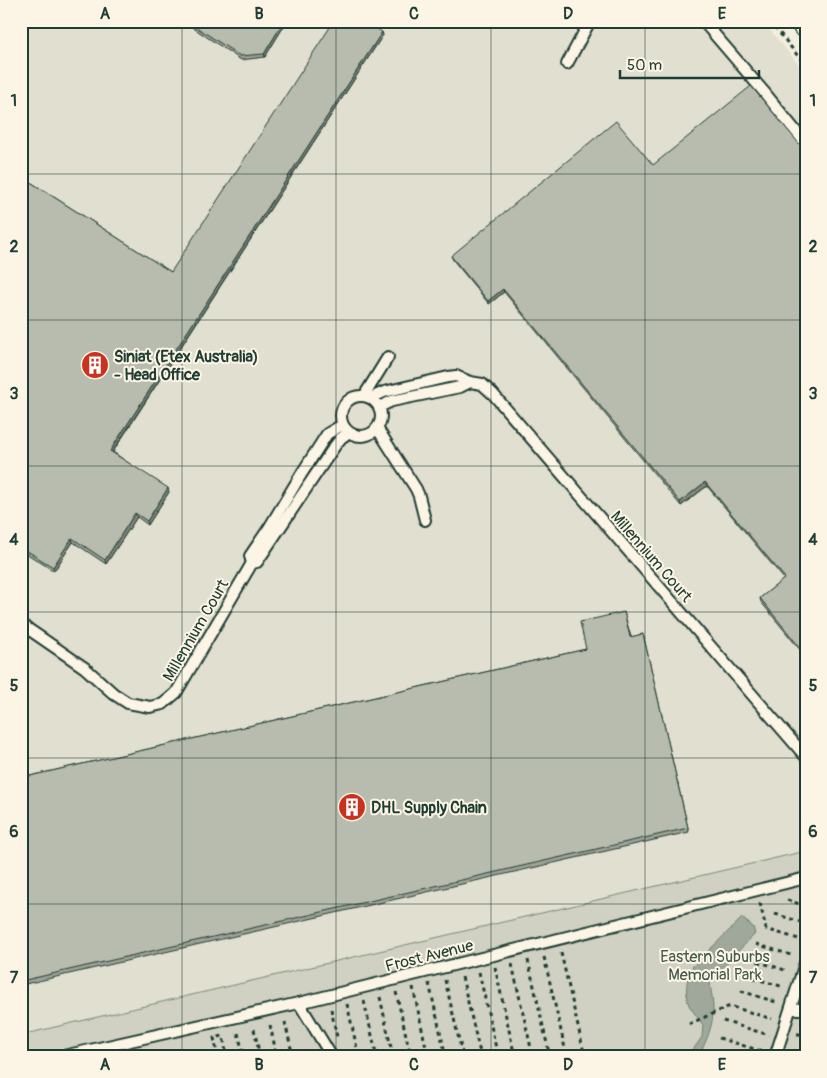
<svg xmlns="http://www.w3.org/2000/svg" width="827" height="1078" font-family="Pangolin,sans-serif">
  <rect width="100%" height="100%" fill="#f3eede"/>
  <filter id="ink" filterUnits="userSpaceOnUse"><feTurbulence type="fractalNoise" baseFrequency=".02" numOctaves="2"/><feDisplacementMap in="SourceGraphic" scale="10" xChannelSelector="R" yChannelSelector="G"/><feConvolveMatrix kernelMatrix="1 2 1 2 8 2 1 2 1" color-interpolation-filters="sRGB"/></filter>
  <g filter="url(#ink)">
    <!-- built -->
    <polygon fill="#e1dfd0" points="21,21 762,21 806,73 806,851 21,1035"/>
    <!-- green -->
    <polygon fill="#d0d1c2" stroke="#78877b" points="806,851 806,1057 21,1057 21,1035"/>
    <!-- water -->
    <path fill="#a0a89b" stroke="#6c7d72" d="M742,918L753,927L755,934L710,980C710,989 713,998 713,1007C714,1025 706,1042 698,1057H688L702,1037L703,1025C699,1019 693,1012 689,1005C684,994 687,977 692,967Z"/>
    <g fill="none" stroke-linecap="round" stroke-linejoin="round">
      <!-- lane casing -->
      <g stroke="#1f3d34" stroke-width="14">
        <g id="lane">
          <polyline points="703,21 764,92 806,144"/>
          <polyline points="567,64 590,21"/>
          <circle cx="361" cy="416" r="20"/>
          <polyline points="364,396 388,357"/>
          <polyline points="371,398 384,392 448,377 456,376 470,382 482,384 493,394 806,757"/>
          <polyline points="379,407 392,401 460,387 470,382"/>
          <polyline points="377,428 416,489 419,496 425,520"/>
          <polyline points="252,563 250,556 269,528 302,473 327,434 342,425"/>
          <polyline points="21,624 85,668 114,694 128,703 150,707 163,704 176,693 252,563 257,562 334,447 341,438 348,433"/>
          <polyline points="299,1003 332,1057"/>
          <polyline points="791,1009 806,1009"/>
          <polyline points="59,1057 299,1003 806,878"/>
          <polyline points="775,1057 806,960"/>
        </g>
      </g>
      <!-- primary casing -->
      <g stroke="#1f3d34" stroke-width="31">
        <polyline id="primary" points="805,21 806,23"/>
      </g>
      <!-- path -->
      <g stroke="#1f3d34" stroke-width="3" stroke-dasharray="4 4" stroke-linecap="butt">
        <polyline points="770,21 806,66"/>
        <polyline points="787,900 806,906"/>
        <polyline points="760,903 766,929 802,940"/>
        <polyline points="775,914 804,923"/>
        <polyline points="756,944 794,956"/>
        <polyline points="561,953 585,1057"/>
        <polyline points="544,957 567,1057"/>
        <polyline points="750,959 788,971"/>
        <polyline points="528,960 550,1057"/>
        <polyline points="512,964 533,1057"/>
        <polyline points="495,967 515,1057"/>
        <polyline points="479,972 498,1057"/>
        <polyline points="746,976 784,987"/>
        <polyline points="462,977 481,1057"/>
        <polyline points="445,980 463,1057"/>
        <polyline points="429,983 446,1057"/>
        <polyline points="413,987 428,1057"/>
        <polyline points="741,991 779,1003"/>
        <polyline points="396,992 411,1057"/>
        <polyline points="380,997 393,1057"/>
        <polyline points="364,1001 377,1057"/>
        <polyline points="347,1004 359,1057"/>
        <polyline points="331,1009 337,1037"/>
        <polyline points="723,1021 769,1035"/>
        <polyline points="285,1022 293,1057"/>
        <polyline points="689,1024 730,1006 772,1019"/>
        <polyline points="270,1025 277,1057"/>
        <polyline points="254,1029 260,1057"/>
        <polyline points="238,1033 244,1057"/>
        <polyline points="797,1034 806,1034"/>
        <polyline points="719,1038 764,1052"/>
        <polyline points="713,1053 724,1057"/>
        <polyline points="218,1057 214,1038 223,1036 227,1057"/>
      </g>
      <!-- lane -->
      <use href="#lane" stroke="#fcf5e5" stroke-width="10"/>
      <!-- primary -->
      <use href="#primary" stroke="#fcf5e5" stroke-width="28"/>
    </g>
    <!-- wall -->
    <g fill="#9ea296" stroke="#1f3d34">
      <polygon points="183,21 287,21 265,57 241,60"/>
      <polygon points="382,32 383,35 113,452 169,492 148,525 137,517 106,564 73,542 54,571 21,550 21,176 171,272"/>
      <polygon points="806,152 806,657 761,602 760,598 784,579 707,486 681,506 504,292 489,304 453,260 451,256 653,165"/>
      <polygon points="624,612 631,637 643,634 644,638 689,832 21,985 21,778 586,649"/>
    </g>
    <!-- shaded-wall -->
    <g fill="#81847a" stroke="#1f3d34">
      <polygon points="284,21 287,21 265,57 264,54"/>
      <polygon points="382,32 383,35 111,454 110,451"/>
      <polygon points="503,289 504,292 489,304 488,301"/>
      <polygon points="705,482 707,486 681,506 680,502"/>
      <polygon points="168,488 169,492 148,525 147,521"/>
      <polygon points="135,513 137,517 106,564 105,560"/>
      <polygon points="72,538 73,542 54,571 53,567"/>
    </g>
    <!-- building -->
    <g fill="#b8bcae" stroke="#1f3d34">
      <polygon points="187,21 284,21 264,54 240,56"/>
      <polygon points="334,21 366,21 382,32 110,451 168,488 147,521 135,513 105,560 72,538 53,567 21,547 21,176 171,272"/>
      <polygon points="751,86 806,152 806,655 760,598 785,578 705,482 680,502 503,289 488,301 451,256 616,121 653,165"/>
      <polygon points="624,612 630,637 643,634 688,828 21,981 21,778 586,649 580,622"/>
    </g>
  </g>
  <!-- grid -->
  <path fill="none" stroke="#1f3d34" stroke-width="1" stroke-opacity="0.55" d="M182,21V1057M336,21V1057M491,21V1057M645,21V1057M21,174H806M21,320H806M21,466H806M21,612H806M21,758H806M21,904H806"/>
  <!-- icons -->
  <defs>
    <g id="building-disc" transform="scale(1.4375)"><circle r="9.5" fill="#c8321e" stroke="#fcf5e5"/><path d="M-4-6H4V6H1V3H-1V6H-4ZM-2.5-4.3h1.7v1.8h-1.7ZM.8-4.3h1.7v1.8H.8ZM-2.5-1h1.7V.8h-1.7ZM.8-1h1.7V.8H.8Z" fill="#fff"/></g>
  </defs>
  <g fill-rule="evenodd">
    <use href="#building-disc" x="95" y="365"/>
    <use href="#building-disc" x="352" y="807"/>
  </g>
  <g text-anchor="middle" stroke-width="4" stroke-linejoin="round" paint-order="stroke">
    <!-- poi labels -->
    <g font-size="16" font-weight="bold" fill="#1f3d34" stroke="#fcf5e5" text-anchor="start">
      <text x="114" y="362">Siniat (Etex Australia)<tspan x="114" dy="18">- Head Office</tspan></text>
      <text x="371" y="813">DHL Supply Chain</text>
    </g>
    <!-- street labels -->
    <g font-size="16" fill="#1f3d34" stroke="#fcf5e5">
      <text transform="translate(652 556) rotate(49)" y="6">Millennium Court</text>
      <text transform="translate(195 630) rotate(-60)" y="6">Millennium Court</text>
      <text transform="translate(429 955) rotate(-14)" y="6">Frost Avenue</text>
    </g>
    <!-- park labels -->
    <g font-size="16" fill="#425b50" stroke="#fcf5e5">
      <text x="715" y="962">Eastern Suburbs<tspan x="715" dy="18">Memorial Park</tspan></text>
    </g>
  </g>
  <!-- margin -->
  <rect width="827" height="1078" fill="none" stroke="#fcf5e5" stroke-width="55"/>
  <!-- scale -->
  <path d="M620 70v8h139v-8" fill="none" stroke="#1f3d34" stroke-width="2.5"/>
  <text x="627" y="70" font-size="15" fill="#1f3d34" stroke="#fcf5e5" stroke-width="4" paint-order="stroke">50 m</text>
  <rect x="28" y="28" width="772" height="1022" fill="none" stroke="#1f3d34" stroke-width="2"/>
  <g font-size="16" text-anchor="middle" font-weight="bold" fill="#1f3d34">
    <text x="105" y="19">A</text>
    <text x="259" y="19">B</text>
    <text x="414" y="19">C</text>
    <text x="568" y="19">D</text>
    <text x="722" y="19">E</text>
    <text x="14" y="106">1</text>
    <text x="813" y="106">1</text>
    <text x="14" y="252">2</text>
    <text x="813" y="252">2</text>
    <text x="14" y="399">3</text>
    <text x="813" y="399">3</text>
    <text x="14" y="545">4</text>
    <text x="813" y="545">4</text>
    <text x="14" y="691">5</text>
    <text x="813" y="691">5</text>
    <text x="14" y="837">6</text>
    <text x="813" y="837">6</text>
    <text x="14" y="983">7</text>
    <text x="813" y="983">7</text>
    <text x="105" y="1070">A</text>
    <text x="259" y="1070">B</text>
    <text x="414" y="1070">C</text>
    <text x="568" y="1070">D</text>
    <text x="722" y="1070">E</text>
  </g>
</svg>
